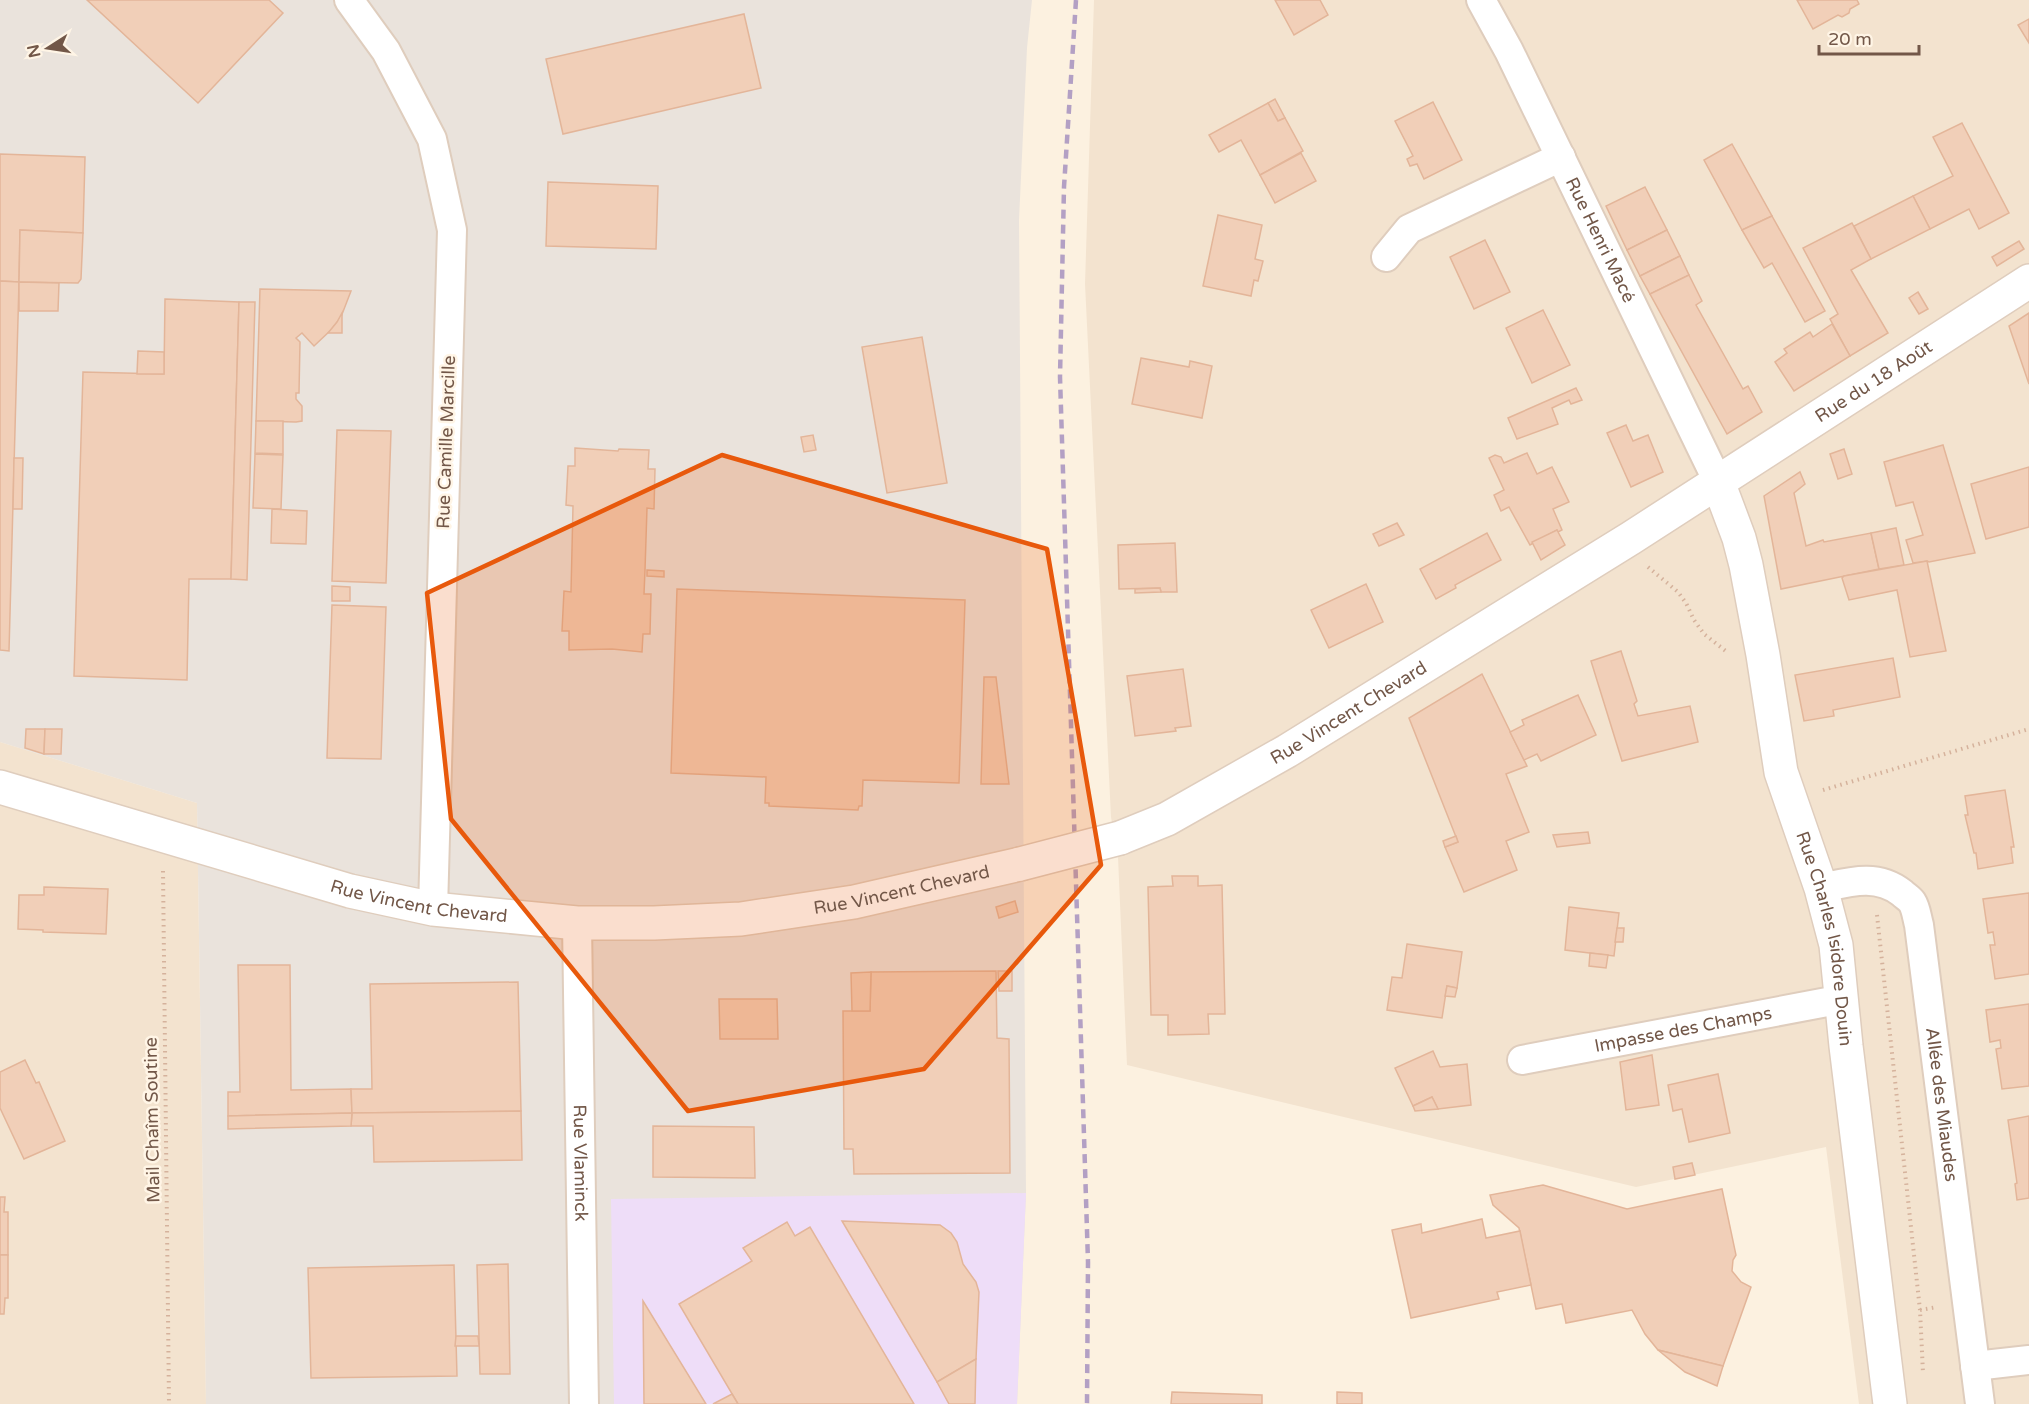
<svg xmlns="http://www.w3.org/2000/svg" width="2029" height="1404" font-family="'Varela Round',sans-serif">
  <rect width="100%" height="100%" fill="#fcf1e0"/>
  <!-- residential -->
  <g fill="#f3e3cf">
    <polygon points="1094,0 2029,0 2029,1404 1859,1404 1826,1147 1636,1187 1127,1065 1118,857 1111,817 1085,284"/>
    <polygon points="0,742 197,803 206,1404 0,1404"/>
  </g>
  <!-- industrial -->
  <polygon fill="#eae3dc" points="0,0 1032,0 1027,48 1019,220 1026,1193 1017,1404 206,1404 197,803 0,742"/>
  <!-- education -->
  <polygon fill="#eeddf8" points="1026,1193 1017,1404 614,1404 611,1199"/>
  <!-- building -->
  <g fill="#f1cfb8" stroke="#e3b599" stroke-width="1.5">
    <polygon points="87,0 269,0 283,13 198,103"/>
    <polygon points="1275,0 1320,0 1328,15 1294,35"/>
    <polygon points="1797,0 1857,0 1859,4 1850,9 1849,13 1842,17 1838,15 1813,29"/>
    <polygon points="744,14 761,88 563,134 546,59"/>
    <polygon points="2029,19 2029,43 2018,25"/>
    <polygon points="1275,99 1285,118 1278,121 1268,103"/>
    <polygon points="1433,102 1462,160 1424,179 1417,164 1410,166 1407,159 1413,156 1395,121"/>
    <polygon points="1268,103 1278,121 1285,118 1303,151 1260,175 1241,140 1219,152 1209,135"/>
    <polygon points="1962,123 2009,213 1979,229 1969,209 1930,229 1913,196 1953,176 1933,137"/>
    <polygon points="1732,144 1772,216 1742,230 1704,160"/>
    <polygon points="1301,153 1316,181 1275,203 1260,175"/>
    <polygon points="0,154 85,157 83,233 20,230 19,282 0,281"/>
    <polygon points="548,182 658,186 656,249 546,246"/>
    <polygon points="1645,187 1667,230 1627,250 1606,206"/>
    <polygon points="1913,196 1930,229 1871,259 1854,226"/>
    <polygon points="1218,215 1262,225 1255,259 1263,261 1258,281 1254,280 1251,296 1203,286"/>
    <polygon points="1772,216 1825,311 1805,322 1772,263 1764,268 1742,230"/>
    <polygon points="1852,223 1871,259 1851,270 1888,333 1850,356 1830,319 1838,314 1803,248"/>
    <polygon points="20,230 83,233 81,279 78,283 19,282"/>
    <polygon points="1667,230 1680,256 1640,276 1627,250"/>
    <polygon points="1485,240 1510,292 1474,309 1450,257"/>
    <polygon points="2019,241 2024,249 1997,266 1992,257"/>
    <polygon points="1680,256 1689,275 1650,294 1640,276"/>
    <polygon points="1689,275 1702,301 1696,305 1743,389 1748,386 1762,412 1727,434 1650,294"/>
    <polygon points="0,281 19,282 9,651 0,650"/>
    <polygon points="19,282 59,283 58,311 19,311"/>
    <polygon points="260,289 351,291 341,317 332,329 314,346 302,333 296,338 300,342 299,393 296,393 296,399 302,406 302,421 296,422 256,421"/>
    <polygon points="1918,292 1928,309 1919,314 1909,298"/>
    <polygon points="165,299 239,302 231,579 189,579 187,680 74,676 83,372 164,374"/>
    <polygon points="239,302 255,302 247,580 231,579"/>
    <polygon points="1543,310 1570,365 1532,383 1506,328"/>
    <polygon points="342,313 342,333 328,333 337,322"/>
    <polygon points="2029,313 2029,384 2009,326"/>
    <polygon points="1832,324 1850,356 1794,391 1775,362 1787,353 1784,349 1810,332 1813,337"/>
    <polygon points="922,337 947,483 887,493 862,347"/>
    <polygon points="138,351 164,352 164,374 137,374"/>
    <polygon points="1141,358 1189,367 1190,361 1212,366 1202,418 1132,404"/>
    <polygon points="1576,388 1582,400 1571,404 1569,400 1552,408 1558,424 1517,439 1508,418"/>
    <polygon points="256,421 283,421 283,454 255,453"/>
    <polygon points="1626,425 1633,441 1648,435 1663,472 1631,487 1607,433"/>
    <polygon points="337,430 391,431 386,583 332,581"/>
    <polygon points="813,435 816,450 804,452 801,437"/>
    <polygon points="1943,445 1975,553 1929,562 1927,561 1913,563 1906,540 1923,535 1913,502 1896,506 1884,462"/>
    <polygon points="575,448 618,451 619,449 649,450 648,469 655,469 654,509 647,508 645,570 644,594 651,594 650,634 643,634 642,652 612,649 569,650 569,631 562,631 564,591 571,592 573,506 566,505 568,466 575,466"/>
    <polygon points="1844,449 1852,474 1838,479 1830,454"/>
    <polygon points="1527,453 1537,474 1552,467 1569,502 1553,509 1562,530 1558,532 1557,530 1530,545 1509,507 1501,511 1494,495 1504,490 1489,458 1495,455 1501,457 1504,463"/>
    <polygon points="255,454 283,455 281,509 253,508"/>
    <polygon points="14,458 23,458 22,509 13,509"/>
    <polygon points="2029,467 2029,527 1986,539 1971,484"/>
    <polygon points="1800,472 1805,484 1794,493 1806,546 1823,540 1824,542 1871,533 1879,569 1781,589 1764,496"/>
    <polygon points="272,509 307,511 306,544 271,543"/>
    <polygon points="1397,523 1404,535 1379,546 1373,534"/>
    <polygon points="1896,528 1904,565 1879,569 1871,533"/>
    <polygon points="1557,530 1565,545 1541,560 1532,542"/>
    <polygon points="1487,533 1501,560 1455,585 1456,588 1436,599 1420,569"/>
    <polygon points="1175,543 1177,592 1161,592 1160,588 1119,589 1118,545"/>
    <polygon points="1927,561 1946,651 1910,657 1897,590 1849,600 1842,578 1844,576"/>
    <polygon points="647,570 664,571 664,577 647,576"/>
    <polygon points="1366,584 1383,622 1329,648 1311,610"/>
    <polygon points="332,586 350,587 350,601 332,601"/>
    <polygon points="1160,588 1161,592 1135,593 1135,589"/>
    <polygon points="677,589 965,600 959,783 863,780 862,806 859,806 858,810 769,806 769,803 765,803 766,777 671,773"/>
    <polygon points="332,605 386,607 381,759 327,758"/>
    <polygon points="1621,651 1637,701 1634,704 1638,716 1690,706 1698,742 1622,761 1591,661"/>
    <polygon points="1893,658 1900,697 1833,710 1834,716 1804,721 1795,675"/>
    <polygon points="1183,669 1191,726 1175,728 1176,731 1135,736 1127,676"/>
    <polygon points="1482,674 1527,766 1506,774 1529,832 1506,841 1517,870 1464,892 1445,847 1458,842 1409,718"/>
    <polygon points="984,677 996,677 1009,784 981,784"/>
    <polygon points="1578,695 1596,735 1541,761 1537,754 1524,760 1510,732 1524,725 1522,720"/>
    <polygon points="26,729 45,729 44,754 25,748"/>
    <polygon points="45,729 62,729 61,754 44,754"/>
    <polygon points="2005,790 2014,847 2011,847 2013,863 1978,869 1976,853 1974,853 1965,815 1968,815 1965,796"/>
    <polygon points="1588,832 1590,843 1557,847 1553,835"/>
    <polygon points="1456,836 1458,842 1445,847 1443,841"/>
    <polygon points="1172,876 1198,876 1198,886 1222,885 1225,1014 1208,1014 1209,1034 1168,1035 1168,1015 1151,1015 1148,887 1173,886"/>
    <polygon points="44,887 108,889 106,934 43,932 43,930 18,929 19,895 44,895"/>
    <polygon points="2029,893 2029,974 1995,979 1990,945 1995,945 1993,932 1988,933 1983,899"/>
    <polygon points="1015,901 1018,912 999,918 996,907"/>
    <polygon points="1569,907 1619,913 1614,956 1565,950"/>
    <polygon points="1617,928 1624,928 1623,942 1615,942"/>
    <polygon points="1407,944 1462,952 1457,988 1447,986 1442,1018 1387,1010 1392,977 1402,978"/>
    <polygon points="1590,953 1608,955 1606,968 1589,966"/>
    <polygon points="238,965 290,965 291,1090 351,1089 352,1113 228,1116 228,1092 240,1092"/>
    <polygon points="996,971 997,1038 1009,1039 1010,1173 854,1174 853,1149 844,1149 843,1011 870,1011 871,972"/>
    <polygon points="998,971 1012,971 1012,991 999,991"/>
    <polygon points="871,972 870,1011 852,1011 851,973"/>
    <polygon points="518,982 521,1111 352,1113 351,1089 372,1089 370,984"/>
    <polygon points="1447,986 1457,988 1455,997 1445,996"/>
    <polygon points="719,999 777,999 778,1039 720,1039"/>
    <polygon points="2029,1004 2029,1086 2002,1089 1996,1049 2001,1048 2000,1040 1990,1042 1986,1010"/>
    <polygon points="1433,1051 1440,1067 1467,1064 1471,1105 1438,1109 1432,1097 1413,1106 1395,1068"/>
    <polygon points="1652,1055 1659,1105 1626,1110 1620,1062"/>
    <polygon points="25,1060 36,1083 39,1082 65,1141 24,1159 0,1108 0,1072"/>
    <polygon points="1718,1074 1730,1133 1689,1142 1682,1109 1673,1111 1668,1085"/>
    <polygon points="1432,1097 1438,1109 1415,1111 1413,1106"/>
    <polygon points="521,1111 522,1160 374,1162 373,1126 351,1126 352,1113"/>
    <polygon points="352,1113 351,1126 228,1129 228,1116"/>
    <polygon points="2029,1116 2029,1198 2017,1200 2015,1184 2017,1183 2008,1120"/>
    <polygon points="653,1126 754,1127 755,1178 653,1177"/>
    <polygon points="1692,1163 1695,1175 1675,1179 1673,1167"/>
    <polygon points="1543,1185 1627,1209 1722,1189 1736,1255 1733,1260 1732,1271 1741,1282 1751,1287 1723,1366 1658,1350 1645,1334 1632,1310 1566,1323 1562,1304 1536,1309 1519,1228 1493,1205 1490,1195"/>
    <polygon points="0,1197 5,1197 4,1212 8,1212 8,1255 0,1255"/>
    <polygon points="1482,1219 1486,1238 1520,1231 1531,1285 1497,1292 1499,1299 1411,1318 1392,1230 1421,1224 1422,1233"/>
    <polygon points="842,1221 940,1225 951,1233 957,1242 963,1264 976,1282 979,1292 976,1359 937,1382"/>
    <polygon points="787,1222 795,1236 810,1227 914,1404 738,1404 679,1304 752,1261 743,1248"/>
    <polygon points="0,1255 8,1255 8,1298 5,1298 4,1314 0,1314"/>
    <polygon points="508,1264 510,1374 480,1374 477,1265"/>
    <polygon points="454,1265 457,1376 311,1378 308,1268"/>
    <polygon points="643,1301 706,1404 644,1404"/>
    <polygon points="456,1336 478,1336 479,1346 455,1346"/>
    <polygon points="1658,1350 1723,1366 1717,1386 1685,1372"/>
    <polygon points="976,1359 975,1404 949,1404 937,1382"/>
    <polygon points="1172,1392 1262,1395 1262,1404 1171,1404"/>
    <polygon points="1337,1392 1362,1393 1362,1404 1337,1404"/>
    <polygon points="732,1394 738,1404 713,1404"/>
  </g>
  <g fill="none" stroke-linecap="round" stroke-linejoin="round">
    <!-- minor casing -->
    <g stroke="#dfcdbd" stroke-width="32">
      <g id="minor">
        <polyline points="349,0 386,51 432,139 452,230 433,909"/>
        <path id="s1" d="M1481,0L1509,51L1718,482"/>
        <polyline points="1386,257 1409,229 1561,157"/>
        <path id="s2" d="M1821,888C1849,882 1877,873 1902,893C1905,896 1910,899 1912,902C1916,908 1917,918 1919,925L1980,1404"/>
        <path id="s3" d="M577,923L584,1404"/>
        <path id="s4" d="M1522,1060L1843,999"/>
        <polyline points="1975,1366 2029,1360"/>
      </g>
    </g>
    <!-- tertiary casing -->
    <g stroke="#dfcdbd" stroke-width="36">
      <g id="tertiary">
        <path id="s5" d="M1718,482L1739,538L1746,565L1763,655L1781,772L1821,888L1836,945L1846,1046L1890,1404"/>
        <path id="s6" d="M0,787L350,891L433,909L577,923H654L741,919L854,902L1020,864"/>
        <path id="s7" d="M1120,838L1167,819L1287,751L1631,538L2029,281"/>
      </g>
    </g>
    <!-- path -->
    <g stroke="#d5b29c" stroke-width="4" stroke-dasharray="1.5 4.5" stroke-linecap="butt">
      <polyline points="1648,567 1678,592 1686,603 1694,620 1704,634 1727,652"/>
      <polyline points="1823,790 2029,729"/>
      <polyline points="163,871 169,1404"/>
      <polyline points="1877,915 1920,1310 1923,1373"/>
      <polyline points="1920,1310 1937,1307"/>
    </g>
    <!-- minor -->
    <use href="#minor" stroke="#fff" stroke-width="28"/>
    <!-- tertiary -->
    <use href="#tertiary" stroke="#fff" stroke-width="33"/>
    <!-- rail -->
    <polyline stroke="#b3a0c4" stroke-width="4.5" stroke-dasharray="9 6" stroke-linecap="butt" points="1076,0 1064,187 1060,377 1088,1262 1087,1404"/>
    <!-- tertiary-bridge casing -->
    <g stroke="#dfcdbd" stroke-width="36" stroke-linecap="butt">
      <polyline id="tertiary-bridge" points="1020,864 1120,838"/>
    </g>
    <!-- tertiary-bridge -->
    <use href="#tertiary-bridge" stroke="#fff" stroke-width="33"/>
  </g>
  <!-- marked area -->
  <path fill="#e8590c" fill-opacity="0.2" stroke="#e8590c" stroke-width="4.5" stroke-linejoin="round" d="M722,455L1047,549L1101,865L924,1069L688,1111L451,819L427,593Z"/>
  <g text-anchor="middle" stroke-width="5" stroke-linejoin="round" paint-order="stroke">
    <!-- street labels -->
    <g font-size="18" fill="#725748" stroke="#fff5e6">
      <text dy="6" stroke="none"><textPath href="#s1" startOffset="268">Rue Henri Macé</textPath></text>
      <text dy="6" stroke="none"><textPath href="#s7" startOffset="882">Rue du 18 Août</textPath></text>
      <text transform="translate(446 442) rotate(-88)" y="6">Rue Camille Marcille</text>
      <text dy="6" stroke="none"><textPath href="#s7" startOffset="261">Rue Vincent Chevard</textPath></text>
      <text dy="6" stroke="none"><textPath href="#s6" startOffset="922">Rue Vincent Chevard</textPath></text>
      <text dy="6" stroke="none"><textPath href="#s6" startOffset="435">Rue Vincent Chevard</textPath></text>
      <text dy="6" stroke="none"><textPath href="#s5" startOffset="471">Rue Charles Isidore Douin</textPath></text>
      <text dy="6" stroke="none"><textPath href="#s4" startOffset="164">Impasse des Champs</textPath></text>
      <text dy="6" stroke="none"><textPath href="#s2" startOffset="303">Allée des Miaudes</textPath></text>
      <text transform="translate(152 1120) rotate(-91)" y="6">Mail Chaîm Soutine</text>
      <text dy="6" stroke="none"><textPath href="#s3" startOffset="240">Rue Vlaminck</textPath></text>
    </g>
  </g>
  <!-- north arrow -->
  <g transform="translate(48 48) rotate(258)" stroke="#fff5e6" stroke-width="4.5" paint-order="stroke">
  <path d="M0-4.5L10 22L0 15L-10 22Z" fill="#725748"/>
  <text y="-9" font-size="16" font-weight="bold" text-anchor="middle" fill="#725748">N</text>
  </g>
  <!-- scale -->
  <path d="M1819 45v9h100v-9" fill="none" stroke="#725748" stroke-width="3"/>
  <text x="1828" y="45" font-size="18" fill="#725748" stroke="#fff5e6" stroke-width="4.5" paint-order="stroke">20 m</text>
</svg>
